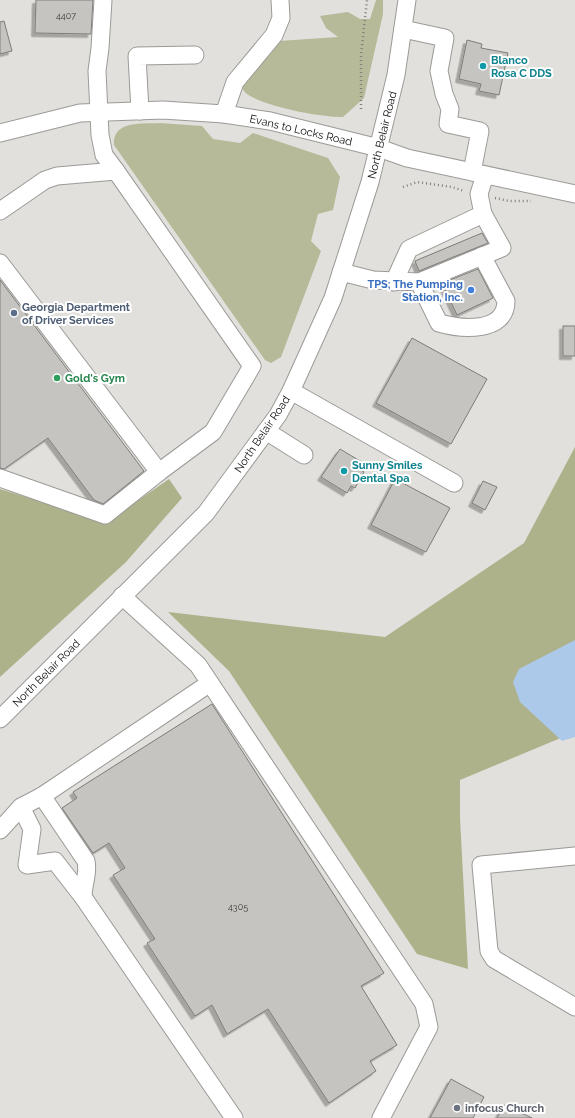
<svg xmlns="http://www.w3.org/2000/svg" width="575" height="1118" font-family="Raleway,sans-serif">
  <defs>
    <filter id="shadow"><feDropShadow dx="-3.5" dy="3.5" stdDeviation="0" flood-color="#0004"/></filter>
  </defs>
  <rect width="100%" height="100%" fill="#e1e0dc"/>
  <!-- green -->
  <g fill="#b6ba98">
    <path d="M376,0H383V14L364,98L343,117C319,117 266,107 247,94C244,92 243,89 241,86L279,41L338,37L326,28L320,16L348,12L360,19H370Z"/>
    <path d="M160,123L202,126L213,139L240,143L253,133L328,158L340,177L333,210L318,214L311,241L321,251L281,357L271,363L265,360L114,145C112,120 143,124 160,123Z"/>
  </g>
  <!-- forest -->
  <g fill="#aeb28b">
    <polygon points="575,447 575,732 460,780 460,818 468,969 417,954 229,671 168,612 385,637 524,543"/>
    <polygon points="169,479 182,498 126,562 0,677 0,489 107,522"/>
  </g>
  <!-- water -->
  <polygon fill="#adc9e9" points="575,640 575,737 562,741 520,702 513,682 519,669"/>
  <!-- building -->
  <g fill="#c5c4c0" stroke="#7d7c78" filter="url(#shadow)">
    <polygon points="36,0 93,0 91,34 35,33"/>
    <polygon points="4,21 12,51 0,54 0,22"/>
    <polygon points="467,40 482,44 481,48 508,53 499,95 479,91 481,84 459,79"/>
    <polygon points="482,233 488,243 419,271 415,261"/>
    <polygon points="478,269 493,298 457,315 442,283"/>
    <polygon points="0,280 144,471 103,504 94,500 48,438 4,469 0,468"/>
    <rect x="563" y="326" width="12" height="30"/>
    <polygon points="412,338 487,379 451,444 376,403"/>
    <polygon points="340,449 365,464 361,470 364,472 355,488 351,486 347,493 321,477"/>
    <polygon points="395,479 450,508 426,552 371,525"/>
    <polygon points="483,481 497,487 485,510 472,503"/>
    <polygon points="212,704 384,973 361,986 397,1045 370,1061 376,1071 329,1103 268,1009 227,1034 212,1005 195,1016 147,943 155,939 113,875 125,868 109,843 93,853 62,808 77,798 73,792"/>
    <polygon points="451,1079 484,1097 473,1118 430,1118"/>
    <polygon points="504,1105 532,1118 497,1118"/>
  </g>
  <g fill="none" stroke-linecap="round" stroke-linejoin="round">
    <!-- minor casing -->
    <g stroke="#9c9a97" stroke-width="19">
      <g id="minor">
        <polyline points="103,0 100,48 97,71 100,135 104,155 116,171"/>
        <polyline points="403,29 445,38 439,71 444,94 450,109 448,124 480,131 472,172"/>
        <polyline points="140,111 137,56 195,55"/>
        <polyline points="224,114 235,82 274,35 281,18 280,0"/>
        <polyline points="0,133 80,113 163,110 224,114 270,121 379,148 407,158 575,194"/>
        <polyline points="0,211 45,180 57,176 116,171 252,366 213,432 159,472 0,263"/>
        <polyline points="483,214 479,194 485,175"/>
        <polyline points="341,272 373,280 419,282 502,248 483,214 409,249 394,282"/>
        <path d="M419,282L439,323C460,329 506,334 506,301L482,256"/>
        <polyline points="291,391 454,483"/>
        <polyline points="266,431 304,455"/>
        <polyline points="0,478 105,515 159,472"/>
        <polyline points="122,596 198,665 424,1004 429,1027 381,1118"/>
        <polyline points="0,719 206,513 278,415 291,391 333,298 370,182 396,75 407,0"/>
        <path d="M42,796L86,861C89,874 83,883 83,897"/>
        <polyline points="21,807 32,829 27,865 55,861 83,897 234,1118"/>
        <polyline points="0,830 21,807 42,796 210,683"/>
        <polyline points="575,856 481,865 489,951 494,959 575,1007"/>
      </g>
    </g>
    <!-- path -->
    <g stroke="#807f7c" stroke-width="2.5" stroke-dasharray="1 3" stroke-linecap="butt">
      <polyline points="361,109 361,55 367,0"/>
      <polyline points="403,187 417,182 452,187 464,191"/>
      <polyline points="495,198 509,201 531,201"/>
    </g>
    <!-- minor -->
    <use href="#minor" stroke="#fff" stroke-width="17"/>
  </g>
  <!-- markers -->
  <g fill="#0f9aa8" stroke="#fff" stroke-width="1.5">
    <circle cx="483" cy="66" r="4"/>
    <circle cx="344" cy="471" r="4"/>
  </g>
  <circle fill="#3f7fe0" stroke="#fff" stroke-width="1.5" cx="471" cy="290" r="4"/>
  <circle fill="#5c6f8a" stroke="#fff" stroke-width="1.5" cx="14" cy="313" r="4"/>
  <circle fill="#2e9e5b" stroke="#fff" stroke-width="1.5" cx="57" cy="378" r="4"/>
  <circle fill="#6b7280" stroke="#fff" stroke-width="1.5" cx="457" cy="1108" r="4"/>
  <g text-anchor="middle" stroke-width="4" stroke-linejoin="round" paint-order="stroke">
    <!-- number labels -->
    <g font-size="9" fill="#3c3b39">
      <text x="66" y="19">4407</text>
      <text x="238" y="910">4305</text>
    </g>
    <!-- culture labels -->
    <g font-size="11" font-weight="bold" fill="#0d838f" stroke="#fff" text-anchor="start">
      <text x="491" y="64">Blanco<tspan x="491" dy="13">Rosa C DDS</tspan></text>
      <text x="352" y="469">Sunny Smiles<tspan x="352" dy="13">Dental Spa</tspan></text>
    </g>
    <!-- street labels -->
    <g font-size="11" fill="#0e0d0c" stroke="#fff">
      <text transform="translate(301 130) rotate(13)" y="4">Evans to Locks Road</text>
      <text transform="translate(382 135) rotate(-76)" y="4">North Belair Road</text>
      <text transform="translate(262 434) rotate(-56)" y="4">North Belair Road</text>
      <text transform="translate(46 673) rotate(-45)" y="4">North Belair Road</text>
    </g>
    <!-- shop labels -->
    <g font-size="11" font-weight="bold" fill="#366cbe" stroke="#fff" text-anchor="end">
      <text x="463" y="288">TPS; The Pumping<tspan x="463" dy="13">Station, Inc.</tspan></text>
    </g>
    <!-- service labels -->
    <g font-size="11" font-weight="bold" fill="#4e5e75" stroke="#fff" text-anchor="start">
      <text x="22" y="311">Georgia Department<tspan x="22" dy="13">of Driver Services</tspan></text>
    </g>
    <!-- leisure labels -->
    <g font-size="11" font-weight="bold" fill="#27864d" stroke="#fff" text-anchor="start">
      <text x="65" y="382">Gold's Gym</text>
    </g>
    <!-- worship labels -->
    <g font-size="11" font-weight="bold" fill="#5b616d" stroke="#fff" text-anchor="start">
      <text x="465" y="1112">infocus Church</text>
    </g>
  </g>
</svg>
